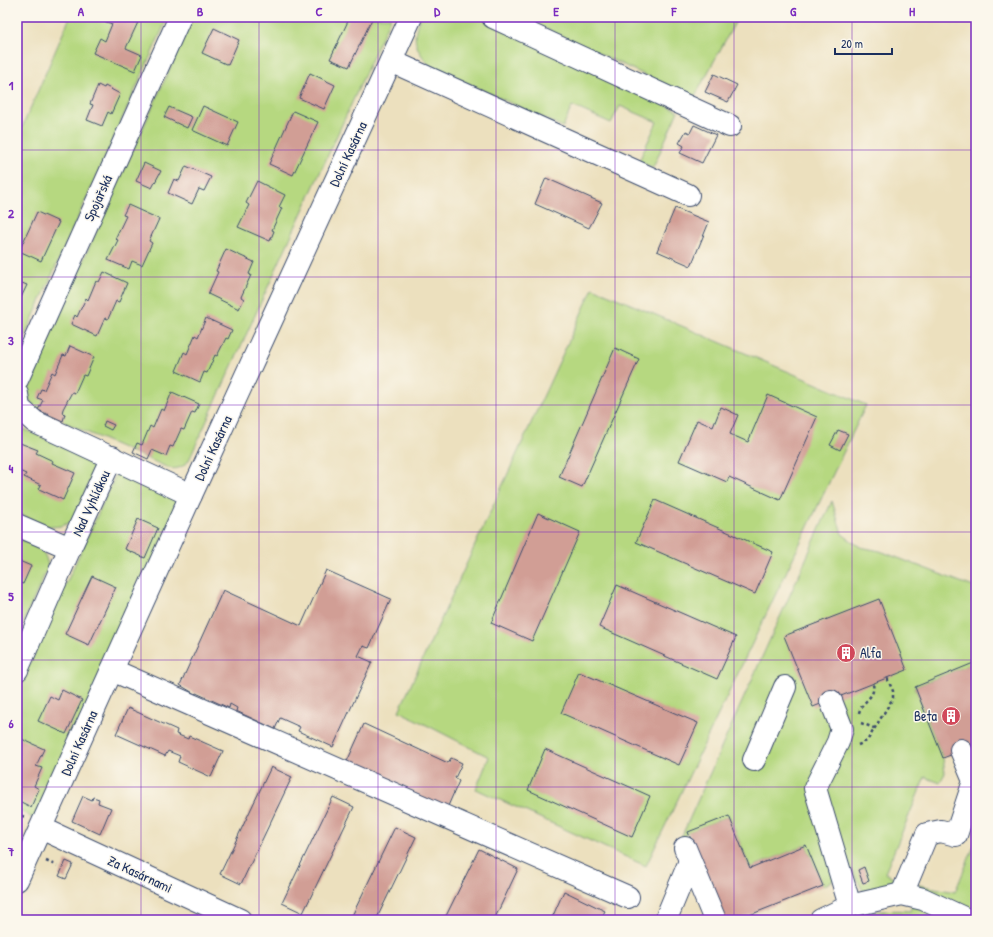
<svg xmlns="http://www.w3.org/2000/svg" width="993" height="937" font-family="'Patrick Hand',sans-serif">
  <rect width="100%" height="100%" fill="#fbf7ec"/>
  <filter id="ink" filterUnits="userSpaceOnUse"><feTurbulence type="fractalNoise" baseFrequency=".025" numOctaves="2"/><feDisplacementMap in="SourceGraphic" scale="8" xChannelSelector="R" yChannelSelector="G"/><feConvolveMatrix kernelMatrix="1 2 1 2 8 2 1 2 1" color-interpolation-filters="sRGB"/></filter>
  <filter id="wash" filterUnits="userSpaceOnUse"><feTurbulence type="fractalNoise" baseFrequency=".012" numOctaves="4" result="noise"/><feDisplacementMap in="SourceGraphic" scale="16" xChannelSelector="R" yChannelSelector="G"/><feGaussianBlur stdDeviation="0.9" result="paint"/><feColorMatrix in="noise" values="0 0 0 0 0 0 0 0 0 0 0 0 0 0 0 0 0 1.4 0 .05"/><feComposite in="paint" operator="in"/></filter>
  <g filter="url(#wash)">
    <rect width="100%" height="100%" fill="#ece0be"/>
    <!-- green -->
    <g fill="#b6d880" stroke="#68846f">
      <polygon points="70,17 168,17 17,353 17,139"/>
      <path d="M193,17H391L189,460C183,467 178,470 169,468L38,411C28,401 26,394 29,381Z"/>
      <path d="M420,17H483L678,111L653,168L639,161L657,122L620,106L611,123L572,106L563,127L430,66C415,48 411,39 420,17Z"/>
      <polygon points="521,17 738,17 694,98"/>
      <polygon points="593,288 866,405 646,866 476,789 489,757 399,711"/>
      <path d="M17,426L97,462L75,518C54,536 38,522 17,513Z"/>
      <polygon points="118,470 181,499 35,820 17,808 17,691"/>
      <polygon points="832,501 842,534 860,547 880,551 976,588 976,662 915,687 943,758 945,773 940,783 925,777 885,873 901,881 899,885 863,891 852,870 823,886 806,845 750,868 729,816 689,832 680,840"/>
      <path d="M17,538C34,545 46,547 48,567L17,637Z"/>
      <path d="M976,841V920H913L900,915L897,920H878L868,915L865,920H845C869,912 885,909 910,911L919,885L955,892Z"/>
    </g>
    <g id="blocks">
      <!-- building -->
      <g fill="#d19e95">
        <polygon points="106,17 140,18 126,48 142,55 135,71 93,53 100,38 105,41 112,24 104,21"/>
        <polygon points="350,17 372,17 372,19 349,67 330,59"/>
        <polygon points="214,28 239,40 228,65 202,53"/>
        <polygon points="310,73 335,85 324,109 299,98"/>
        <polygon points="714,74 737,85 728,102 705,92"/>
        <polygon points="98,85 104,88 105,86 120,94 111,114 108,112 102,126 87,120 93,105 90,104"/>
        <polygon points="203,106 238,122 227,146 192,130"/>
        <polygon points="169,107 192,117 187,128 164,117"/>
        <polygon points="293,111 318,122 293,175 269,164"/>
        <polygon points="694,125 716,135 702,163 680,153 684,146 679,143 686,131 690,133"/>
        <polygon points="144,163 161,171 152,188 136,181"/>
        <polygon points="186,166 211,177 204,191 199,189 192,204 168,193 174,179 179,181"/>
        <polygon points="546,178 602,203 589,228 535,204"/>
        <polygon points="257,181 285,195 279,207 282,208 272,230 274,231 270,241 238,227 249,205 246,203"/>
        <polygon points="128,205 159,219 149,241 152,243 142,265 132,261 129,269 108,260 118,240 115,239 126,216 123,215"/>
        <polygon points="675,208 709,222 691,266 657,251"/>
        <polygon points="37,212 59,222 41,261 19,251"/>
        <polygon points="226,249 254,262 249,274 251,275 241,297 244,299 239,309 208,294 218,272 216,271"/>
        <polygon points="104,272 127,283 119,302 116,301 108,319 105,318 97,336 71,324 75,315 77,317 86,298 88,300 96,281 99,282"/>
        <polygon points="17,281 27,285 17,306 21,308 17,315"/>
        <polygon points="206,318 232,330 228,339 226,338 217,356 215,355 207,373 204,372 200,382 176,371 184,352 187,354 195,335 198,337"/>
        <polygon points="70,346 94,357 86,376 83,375 75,393 72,392 63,409 62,413 65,414 63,421 38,410 43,400 37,398 41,389 44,390 52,372 55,374 63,355 66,356"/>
        <polygon points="615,348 639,359 582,487 559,477"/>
        <polygon points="172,392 199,404 195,413 192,412 184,430 181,429 173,447 170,446 166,456 152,450 148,459 133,452 137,443 142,445 150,426 153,428 161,409 164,411"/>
        <polygon points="768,395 817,417 780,500 729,477 727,482 679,461 697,420 713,427 721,407 738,415 730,434 748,442"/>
        <polygon points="105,421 114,425 111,430 103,426"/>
        <polygon points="838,430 848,434 840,450 830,445"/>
        <polygon points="20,443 38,450 36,453 53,461 52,463 75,473 63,500 39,489 41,485 24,477 26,474 17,470 17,450"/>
        <polygon points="655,500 773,552 755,594 636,542"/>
        <polygon points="538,513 580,532 532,641 491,623"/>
        <polygon points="138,519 158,528 145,558 125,549"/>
        <polygon points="17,560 31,566 23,584 17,582"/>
        <polygon points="326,570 391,599 369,648 363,646 358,656 372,662 333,747 298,731 300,727 280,718 275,729 236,711 237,708 230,704 229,708 196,693 195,694 180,685 223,590 301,626"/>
        <polygon points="92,576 116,587 89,645 65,634"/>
        <polygon points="617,585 736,637 717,679 599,627"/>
        <polygon points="879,599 907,670 813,707 784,636"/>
        <polygon points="976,662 976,745 943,758 915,687"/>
        <polygon points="579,672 698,723 679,765 561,713"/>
        <polygon points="62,690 82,700 66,734 38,721 50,696 58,700"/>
        <polygon points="128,708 177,730 176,734 188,739 189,736 223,751 211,777 178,762 180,756 168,751 165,756 116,734"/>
        <polygon points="364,724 448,763 451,758 462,763 455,778 459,781 448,806 443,804 440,809 345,766"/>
        <polygon points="17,737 44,749 36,766 42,768 34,786 39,789 31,807 17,800"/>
        <polygon points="545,749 650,796 632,837 528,790"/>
        <polygon points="271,767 292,777 241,884 220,874"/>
        <polygon points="83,796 92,800 93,797 99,799 98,803 111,808 100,834 72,821"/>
        <polygon points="333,797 354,807 303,913 282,903"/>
        <polygon points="729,816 750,868 806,845 823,886 737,920 724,920 688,832"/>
        <polygon points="395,827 416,837 376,920 350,920"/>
        <polygon points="479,849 518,869 494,920 444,920"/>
        <polygon points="66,861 73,864 66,879 59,876"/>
        <polygon points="864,867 869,881 863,883 858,870"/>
        <polygon points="564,891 605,911 600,920 551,920"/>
      </g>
    </g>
  </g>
  <g filter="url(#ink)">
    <use href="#blocks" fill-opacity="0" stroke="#3a4a6c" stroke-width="1"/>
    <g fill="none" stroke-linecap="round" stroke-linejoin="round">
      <!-- minor casing -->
      <g stroke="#3a4a6c" stroke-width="24">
        <g id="minor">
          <polyline points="493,17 730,126"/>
          <polyline points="391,61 688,195"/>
          <polyline points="17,380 180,17"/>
          <polyline points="17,394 19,408 35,422 191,495"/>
          <polyline points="17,525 70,548"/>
          <polyline points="17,670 70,548 112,457"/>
          <polyline points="112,670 628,897"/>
          <polyline points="831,701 842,729 838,742 815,788 850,906"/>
          <polyline points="754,760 785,687"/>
          <polyline points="41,828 240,920"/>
          <polyline points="685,848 715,920"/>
          <polyline points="17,880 191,495 411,17"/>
          <polyline points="902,894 927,834 941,831 956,835 974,781 961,750"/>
          <polyline points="668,914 690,861"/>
          <polyline points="821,920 850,906 902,894 923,899 968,920"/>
        </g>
      </g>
      <!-- path -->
      <g stroke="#3a4a6c" stroke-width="2.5" stroke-dasharray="3 3" stroke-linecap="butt">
        <path d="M859,713C862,700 876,698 873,684"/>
        <polyline points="861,723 874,728"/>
        <polyline points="858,745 867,741 893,698 893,691 887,678"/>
        <polyline points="17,812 24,817"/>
        <polyline points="46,861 57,866"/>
      </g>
      <!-- minor -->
      <use href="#minor" stroke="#fff" stroke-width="22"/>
    </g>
  </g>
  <!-- grid -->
  <path fill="none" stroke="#7b2cbf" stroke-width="1" stroke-opacity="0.55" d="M141,17V920M259,17V920M378,17V920M496,17V920M615,17V920M734,17V920M852,17V920M17,150H976M17,277H976M17,405H976M17,532H976M17,660H976M17,787H976"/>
  <!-- icons -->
  <defs>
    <g id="building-disc" transform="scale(1)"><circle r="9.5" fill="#d1495b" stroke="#fbf7ec"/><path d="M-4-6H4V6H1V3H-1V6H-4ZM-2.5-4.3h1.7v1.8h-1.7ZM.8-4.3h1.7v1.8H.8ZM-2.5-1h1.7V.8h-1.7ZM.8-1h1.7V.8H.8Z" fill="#fff"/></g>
  </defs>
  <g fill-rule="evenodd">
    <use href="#building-disc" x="846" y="653"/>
    <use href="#building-disc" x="951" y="716"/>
  </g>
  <g text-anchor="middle" stroke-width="3" stroke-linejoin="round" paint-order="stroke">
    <!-- street labels -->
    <g font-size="14" fill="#1b2f5e" stroke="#fbf7ec">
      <text transform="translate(348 154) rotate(-65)" y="5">Dolní Kasárna</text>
      <text transform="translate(98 198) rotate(-66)" y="5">Spojařská</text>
      <text transform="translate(213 448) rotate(-65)" y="5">Dolní Kasárna</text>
      <text transform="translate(91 503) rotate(-65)" y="5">Nad Vyhlídkou</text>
      <text transform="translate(79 743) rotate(-66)" y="5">Dolní Kasárna</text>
      <text transform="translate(140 874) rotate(25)" y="5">Za Kasárnami</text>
    </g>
    <!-- poi labels -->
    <g font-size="14" fill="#1b2f5e" stroke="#fbf7ec" text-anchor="start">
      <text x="860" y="658">Alfa</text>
      <text x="937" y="721" text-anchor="end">Beta</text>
    </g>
  </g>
  <!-- margin -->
  <rect width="993" height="937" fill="none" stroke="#fbf7ec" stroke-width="44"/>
  <!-- scale -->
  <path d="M835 48v6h57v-6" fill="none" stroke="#1b2f5e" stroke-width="2"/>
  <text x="841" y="48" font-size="12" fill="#1b2f5e" stroke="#fbf7ec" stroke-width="3" paint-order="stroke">20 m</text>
  <rect x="22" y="22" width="949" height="893" fill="none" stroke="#7b2cbf" stroke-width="1.5"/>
  <g font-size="13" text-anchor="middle" font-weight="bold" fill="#7b2cbf">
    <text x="81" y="16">A</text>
    <text x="200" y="16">B</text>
    <text x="319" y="16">C</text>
    <text x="437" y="16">D</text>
    <text x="556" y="16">E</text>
    <text x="674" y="16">F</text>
    <text x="793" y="16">G</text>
    <text x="912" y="16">H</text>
    <text x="11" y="90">1</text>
    <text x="11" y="218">2</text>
    <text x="11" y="345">3</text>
    <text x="11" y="473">4</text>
    <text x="11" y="601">5</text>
    <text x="11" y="728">6</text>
    <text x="11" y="856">7</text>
  </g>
</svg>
